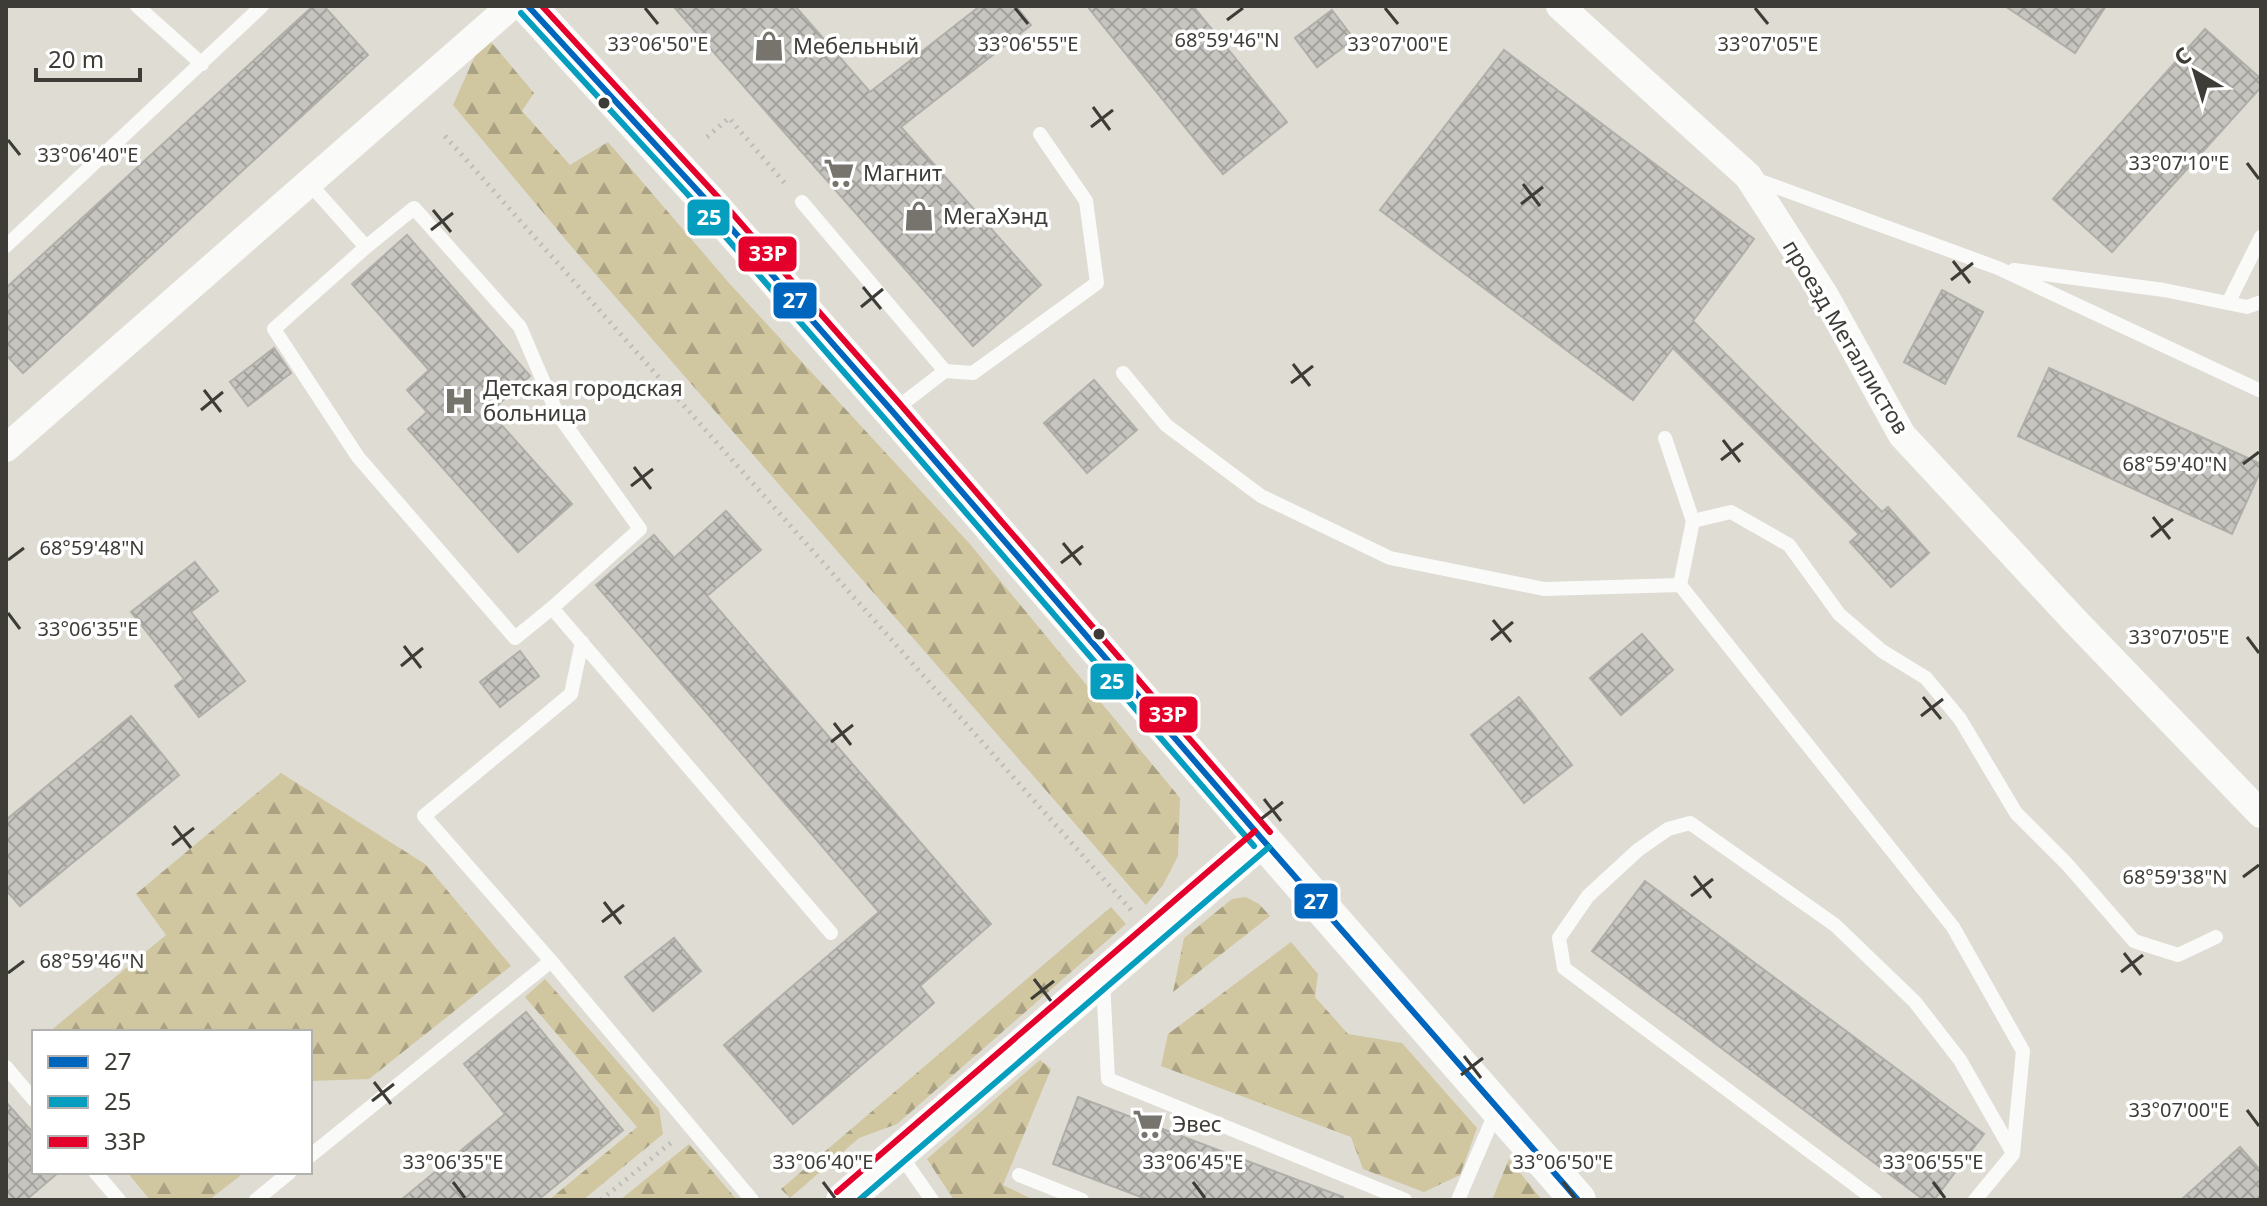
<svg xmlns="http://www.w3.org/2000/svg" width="2267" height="1206" font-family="'Noto Sans',sans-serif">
  <defs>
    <pattern id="forest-firs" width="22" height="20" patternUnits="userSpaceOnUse" patternTransform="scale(2)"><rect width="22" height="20" fill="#d0c6a0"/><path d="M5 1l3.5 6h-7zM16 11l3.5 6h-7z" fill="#aaa283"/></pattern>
    <pattern id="building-cross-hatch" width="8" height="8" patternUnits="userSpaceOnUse" patternTransform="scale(2)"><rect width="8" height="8" fill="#c7c5bf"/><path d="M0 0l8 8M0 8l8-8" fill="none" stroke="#a3a19c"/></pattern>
  </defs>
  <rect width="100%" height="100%" fill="#dfdcd4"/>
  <!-- forest -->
  <g fill="url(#forest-firs)">
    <polygon points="491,42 534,93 522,111 570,165 608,142 729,283 969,543 1180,798 1178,856 1163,885 1146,905 571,246 453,105 479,47"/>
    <polygon points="281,773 425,864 511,966 369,1079 310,1081 310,1032 49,1032 166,935 136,894"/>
    <polygon points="1246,897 1259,904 1270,916 1173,992 1184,938 1232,899"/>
    <polygon points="1111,907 1126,924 897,1124 859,1138 790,1198 781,1189"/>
    <polygon points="1291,942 1318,974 1315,997 1348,1034 1402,1043 1477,1128 1460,1175 1424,1192 1363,1169 1351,1137 1161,1066 1168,1034"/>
    <polygon points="545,979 659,1109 663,1134 583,1200 549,1200 637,1127 525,997"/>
    <polygon points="1040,1060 1051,1069 1003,1185 1034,1200 954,1200 927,1159"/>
    <polygon points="689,1144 737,1200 620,1200"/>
    <polygon points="1509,1159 1542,1200 1492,1200"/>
    <polygon points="127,1172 245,1172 209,1200 150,1200"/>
  </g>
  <!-- building -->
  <g fill="url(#building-cross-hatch)" stroke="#b0aea9" stroke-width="2">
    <polygon points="313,6 324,6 368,55 23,373 6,355 6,288"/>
    <polygon points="673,6 795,6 870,92 980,6 1016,6 1031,25 901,127 1041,285 973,346"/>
    <polygon points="1087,6 1193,6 1287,122 1223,174"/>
    <polygon points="2005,6 2106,6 2075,53"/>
    <polygon points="1332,10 1354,39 1317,67 1295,38"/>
    <polygon points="2205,29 2261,79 2261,87 2112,252 2053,199"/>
    <polygon points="1504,50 1754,239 1693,321 1882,512 1888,507 1929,553 1891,587 1850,542 1859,534 1673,348 1633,400 1380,210"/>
    <polygon points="407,235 530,376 490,412 572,504 518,552 408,429 427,412 407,390 429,370 352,284"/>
    <polygon points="1942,290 1983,312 1945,384 1904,362"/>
    <polygon points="274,348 291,373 248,406 230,382"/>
    <polygon points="2049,368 2261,464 2261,470 2232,534 2018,436"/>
    <polygon points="1094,380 1137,430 1087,473 1044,423"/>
    <polygon points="726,511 761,550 707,596 991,924 920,986 934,1003 793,1124 724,1045 879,912 596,585 654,535 674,558"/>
    <polygon points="195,562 218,591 191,612 245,681 199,717 175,686 184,679 131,612"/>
    <polygon points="1642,634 1673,670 1621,715 1590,678"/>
    <polygon points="520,651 539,676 500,707 480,682"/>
    <polygon points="1519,697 1572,765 1524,803 1471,735"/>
    <polygon points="131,716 179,775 20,906 6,890 6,820"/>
    <polygon points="1645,881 1984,1134 1934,1200 1924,1200 1592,951"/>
    <polygon points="674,938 701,971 653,1011 625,977"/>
    <polygon points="526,1012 623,1130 538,1200 401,1200 505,1114 464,1064"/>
    <polygon points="1078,1097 1343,1197 1343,1200 1149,1200 1053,1164"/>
    <polygon points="6,1102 34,1134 34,1172 59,1172 26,1200 6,1200"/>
    <polygon points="2240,1147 2261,1171 2261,1200 2181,1200"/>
  </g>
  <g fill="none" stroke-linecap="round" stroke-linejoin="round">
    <!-- path -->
    <g stroke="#bcbcb9" stroke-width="5" stroke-dasharray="2 6" stroke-linecap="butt">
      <polyline points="445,136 1131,910"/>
      <polyline points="707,137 729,118 788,187"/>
      <polyline points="601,1200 673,1141"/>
    </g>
    <!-- service -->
    <g stroke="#fafaf9" stroke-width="14">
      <polyline points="137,6 202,64"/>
      <polyline points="1752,178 1998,268 2261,391"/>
      <polyline points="309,183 366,247 274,329 358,457 515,638 552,608"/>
      <polyline points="802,202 945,371"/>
      <polyline points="6,246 262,6"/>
      <polyline points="366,247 414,208 520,327 557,413 640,529 552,608 831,933"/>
      <polyline points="2014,270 2164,290 2247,307 2261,302"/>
      <polyline points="2228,303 2261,237"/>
      <polyline points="1123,373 1166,425 1261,496 1390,558 1544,589 1680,585 1953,927 2023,1051 2013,1154 1975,1200"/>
      <polyline points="893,411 945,371 973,373 1097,283 1086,201 1040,134"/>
      <polyline points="1665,438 1693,521 1680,585"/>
      <polyline points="1693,521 1731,512 1789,545 1839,614 1882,651 1926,678 1960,719 2016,813 2067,864 2134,941 2178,955 2216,937"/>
      <polyline points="582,642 571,694 424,816 551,961 752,1200"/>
      <polyline points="1103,981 1108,1079 1405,1200"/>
      <polyline points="6,1067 34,1100"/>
      <polyline points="899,1153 932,1200"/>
      <polyline points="310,1156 551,961"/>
      <polyline points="95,1172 119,1200"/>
      <polyline points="1019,1175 1082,1200"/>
      <polyline points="256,1200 290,1172"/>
      <polyline points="1458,1200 1497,1109"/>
      <polyline points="1875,1200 1564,968 1559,938 1588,896 1638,850 1668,829 1690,823 1835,925 1915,1002 1960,1060 2013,1153"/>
    </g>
    <!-- minor -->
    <g stroke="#fafaf9" stroke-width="28">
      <polyline points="1560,6 1748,176 1825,296 1902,435 2075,621 2261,814"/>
      <polyline points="6,448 511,6"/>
    </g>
    <!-- tertiary -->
    <g stroke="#fafaf9" stroke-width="36">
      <polyline points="528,6 709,203 892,411 1262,839 1578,1200"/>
      <polyline points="844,1200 1262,839"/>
    </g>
    <!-- bus-1 casing -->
    <g stroke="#fff" stroke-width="12">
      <polyline id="bus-1" points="528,6 709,203 892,411 1262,839 1578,1200"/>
    </g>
    <!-- bus-2 casing -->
    <g stroke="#fff" stroke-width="12">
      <g id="bus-2">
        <polyline points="521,13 702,210 884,418 1254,846"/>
        <polyline points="859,1200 1269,847"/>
      </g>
    </g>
    <!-- bus-3 casing -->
    <g stroke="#fff" stroke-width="12">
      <g id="bus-3">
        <polyline points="542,6 717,196 900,404 1270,832"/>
        <polyline points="837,1192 1255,831"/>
      </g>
    </g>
    <!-- bus-1 -->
    <use href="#bus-1" stroke="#0065bd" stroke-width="6"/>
    <!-- bus-2 -->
    <use href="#bus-2" stroke="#069ebf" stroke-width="6"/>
    <!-- bus-3 -->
    <use href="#bus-3" stroke="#e4002b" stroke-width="6"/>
  </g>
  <!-- ticks -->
  <path fill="none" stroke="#3e3c36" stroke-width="3" d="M645,8L658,24M1015,8L1028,24M1385,8L1398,24M1755,8L1768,24M1227,20L1243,8M1093,107L1110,130M1091,127L1113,110M8,140L20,155M2247,163L2259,179M1523,184L1540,206M1521,204L1543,187M433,210L451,232M431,230L453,213M1953,261L1970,283M1951,280L1973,263M863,287L881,309M861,307L883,289M1293,364L1310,386M1291,383L1313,366M204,390L221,412M201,410L223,392M1723,440L1740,462M1721,460L1743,443M2243,464L2259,452M634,467L651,489M631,486L653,469M2153,517L2170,539M2151,537L2173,519M1063,543L1081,565M8,560L24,548M1061,563L1083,546M8,613L20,629M1493,620L1511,642M2247,637L2259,653M1491,640L1513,622M404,646L421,668M401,666L423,648M1923,697L1941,719M1921,716L1943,699M834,723L851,745M831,742L853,725M1264,799L1281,821M1261,819L1283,802M174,826L191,848M172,845L194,828M1694,876L1711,898M2243,877L2259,865M1691,896L1713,879M604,902L621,924M602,922L624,905M2124,953L2141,975M2121,972L2143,955M8,973L24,961M1034,979L1051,1001M1031,999L1054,981M1464,1056L1481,1078M1461,1075L1483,1058M374,1082L391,1104M372,1101L394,1084M2247,1110L2259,1126M453,1182L465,1198M823,1182L835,1198M1193,1182L1205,1198M1563,1182L1575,1198M1933,1182L1945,1198"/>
  <!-- icons -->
  <defs>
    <g id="shop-bare" transform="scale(2.4)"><path d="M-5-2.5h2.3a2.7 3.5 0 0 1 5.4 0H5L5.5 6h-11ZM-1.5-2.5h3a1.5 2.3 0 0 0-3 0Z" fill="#76746d" stroke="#fff" stroke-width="2.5" paint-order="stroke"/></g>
    <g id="supermarket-bare" transform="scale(2.4)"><path d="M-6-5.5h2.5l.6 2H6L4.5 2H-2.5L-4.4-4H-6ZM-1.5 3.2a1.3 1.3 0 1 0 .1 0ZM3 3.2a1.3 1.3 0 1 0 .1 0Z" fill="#76746d" stroke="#fff" stroke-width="2.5" paint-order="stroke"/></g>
    <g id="hospital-bare" transform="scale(2.4)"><path d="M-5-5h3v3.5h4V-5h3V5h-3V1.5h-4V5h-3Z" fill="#76746d" stroke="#fff" stroke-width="2.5" paint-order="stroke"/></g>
  </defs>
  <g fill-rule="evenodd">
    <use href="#shop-bare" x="769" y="46"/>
    <use href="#supermarket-bare" x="839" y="173"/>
    <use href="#shop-bare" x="919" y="216"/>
    <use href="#hospital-bare" x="459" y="401"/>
    <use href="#supermarket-bare" x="1148" y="1124"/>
  </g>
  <!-- markers -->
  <g fill="#3e3c36" stroke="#fff" stroke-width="3">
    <circle cx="604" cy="103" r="7"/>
    <circle cx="1099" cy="634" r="7"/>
  </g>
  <g text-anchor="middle" stroke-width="7" stroke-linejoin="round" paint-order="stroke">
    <!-- poi labels -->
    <g font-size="22" fill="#3e3c36" stroke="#fff" text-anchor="start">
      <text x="793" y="54">Мебельный</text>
      <text x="863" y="181">Магнит</text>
      <text x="943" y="224">МегаХэнд</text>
      <text x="483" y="396">Детская городская<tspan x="483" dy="25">больница</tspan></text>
      <text x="1172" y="1132">Эвес</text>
    </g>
    <!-- street labels -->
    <g font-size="22" fill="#3e3c36" stroke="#fff">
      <text transform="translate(1846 337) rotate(59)" y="8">проезд Металлистов</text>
    </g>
  </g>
  <g font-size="20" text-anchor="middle" fill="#3e3c36" stroke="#fff" stroke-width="7" stroke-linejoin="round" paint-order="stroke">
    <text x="1227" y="47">68°59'46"N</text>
    <text x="1398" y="51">33°07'00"E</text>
    <text x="658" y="51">33°06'50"E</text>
    <text x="1028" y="51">33°06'55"E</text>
    <text x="1768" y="51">33°07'05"E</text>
    <text x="88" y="162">33°06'40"E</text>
    <text x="2179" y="170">33°07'10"E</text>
    <text x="2175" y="471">68°59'40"N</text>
    <text x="92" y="555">68°59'48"N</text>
    <text x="88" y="636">33°06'35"E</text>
    <text x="2179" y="644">33°07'05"E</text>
    <text x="2175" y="884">68°59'38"N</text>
    <text x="92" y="968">68°59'46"N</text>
    <text x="2179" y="1117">33°07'00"E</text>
    <text x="453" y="1169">33°06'35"E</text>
    <text x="823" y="1169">33°06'40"E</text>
    <text x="1193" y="1169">33°06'45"E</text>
    <text x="1563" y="1169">33°06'50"E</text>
    <text x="1933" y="1169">33°06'55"E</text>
  </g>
  <g stroke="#fff" stroke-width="3">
    <rect x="686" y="198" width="45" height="39" rx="8" fill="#069ebf"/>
    <rect x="737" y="235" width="61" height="38" rx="8" fill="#e4002b"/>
    <rect x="772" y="281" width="46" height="39" rx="8" fill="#0065bd"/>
    <rect x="1089" y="662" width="46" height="39" rx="8" fill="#069ebf"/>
    <rect x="1138" y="695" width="61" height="39" rx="8" fill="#e4002b"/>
    <rect x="1293" y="882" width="46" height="38" rx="8" fill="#0065bd"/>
  </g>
  <g font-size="22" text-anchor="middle" font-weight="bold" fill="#fff">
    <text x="709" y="225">25</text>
    <text x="768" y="261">33Р</text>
    <text x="795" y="308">27</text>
    <text x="1112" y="689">25</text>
    <text x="1168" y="722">33Р</text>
    <text x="1316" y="909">27</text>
  </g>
  <!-- border -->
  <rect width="2267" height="1206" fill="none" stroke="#3e3c36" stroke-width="16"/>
  <!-- legend -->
  <rect x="32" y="1030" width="280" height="144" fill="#ffffff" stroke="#b2b1af" stroke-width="2"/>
  <rect x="48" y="1056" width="40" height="12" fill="#0065bd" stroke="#b2b1af" stroke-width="2"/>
  <text x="104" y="1070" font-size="24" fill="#3e3c36">27</text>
  <rect x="48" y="1096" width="40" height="12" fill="#069ebf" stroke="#b2b1af" stroke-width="2"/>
  <text x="104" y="1110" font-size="24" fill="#3e3c36">25</text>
  <rect x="48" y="1136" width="40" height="12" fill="#e4002b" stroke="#b2b1af" stroke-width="2"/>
  <text x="104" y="1150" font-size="24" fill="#3e3c36">33Р</text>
  <!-- north arrow -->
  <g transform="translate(2195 72) rotate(322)" stroke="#ffffff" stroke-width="6" paint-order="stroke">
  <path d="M0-6L14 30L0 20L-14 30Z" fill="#3e3c36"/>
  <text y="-12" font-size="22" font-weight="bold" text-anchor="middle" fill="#3e3c36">С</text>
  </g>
  <!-- scale -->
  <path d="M36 68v12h104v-12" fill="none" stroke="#3e3c36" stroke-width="4"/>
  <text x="48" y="68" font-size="24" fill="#3e3c36" stroke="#ffffff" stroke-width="6" paint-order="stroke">20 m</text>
</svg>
